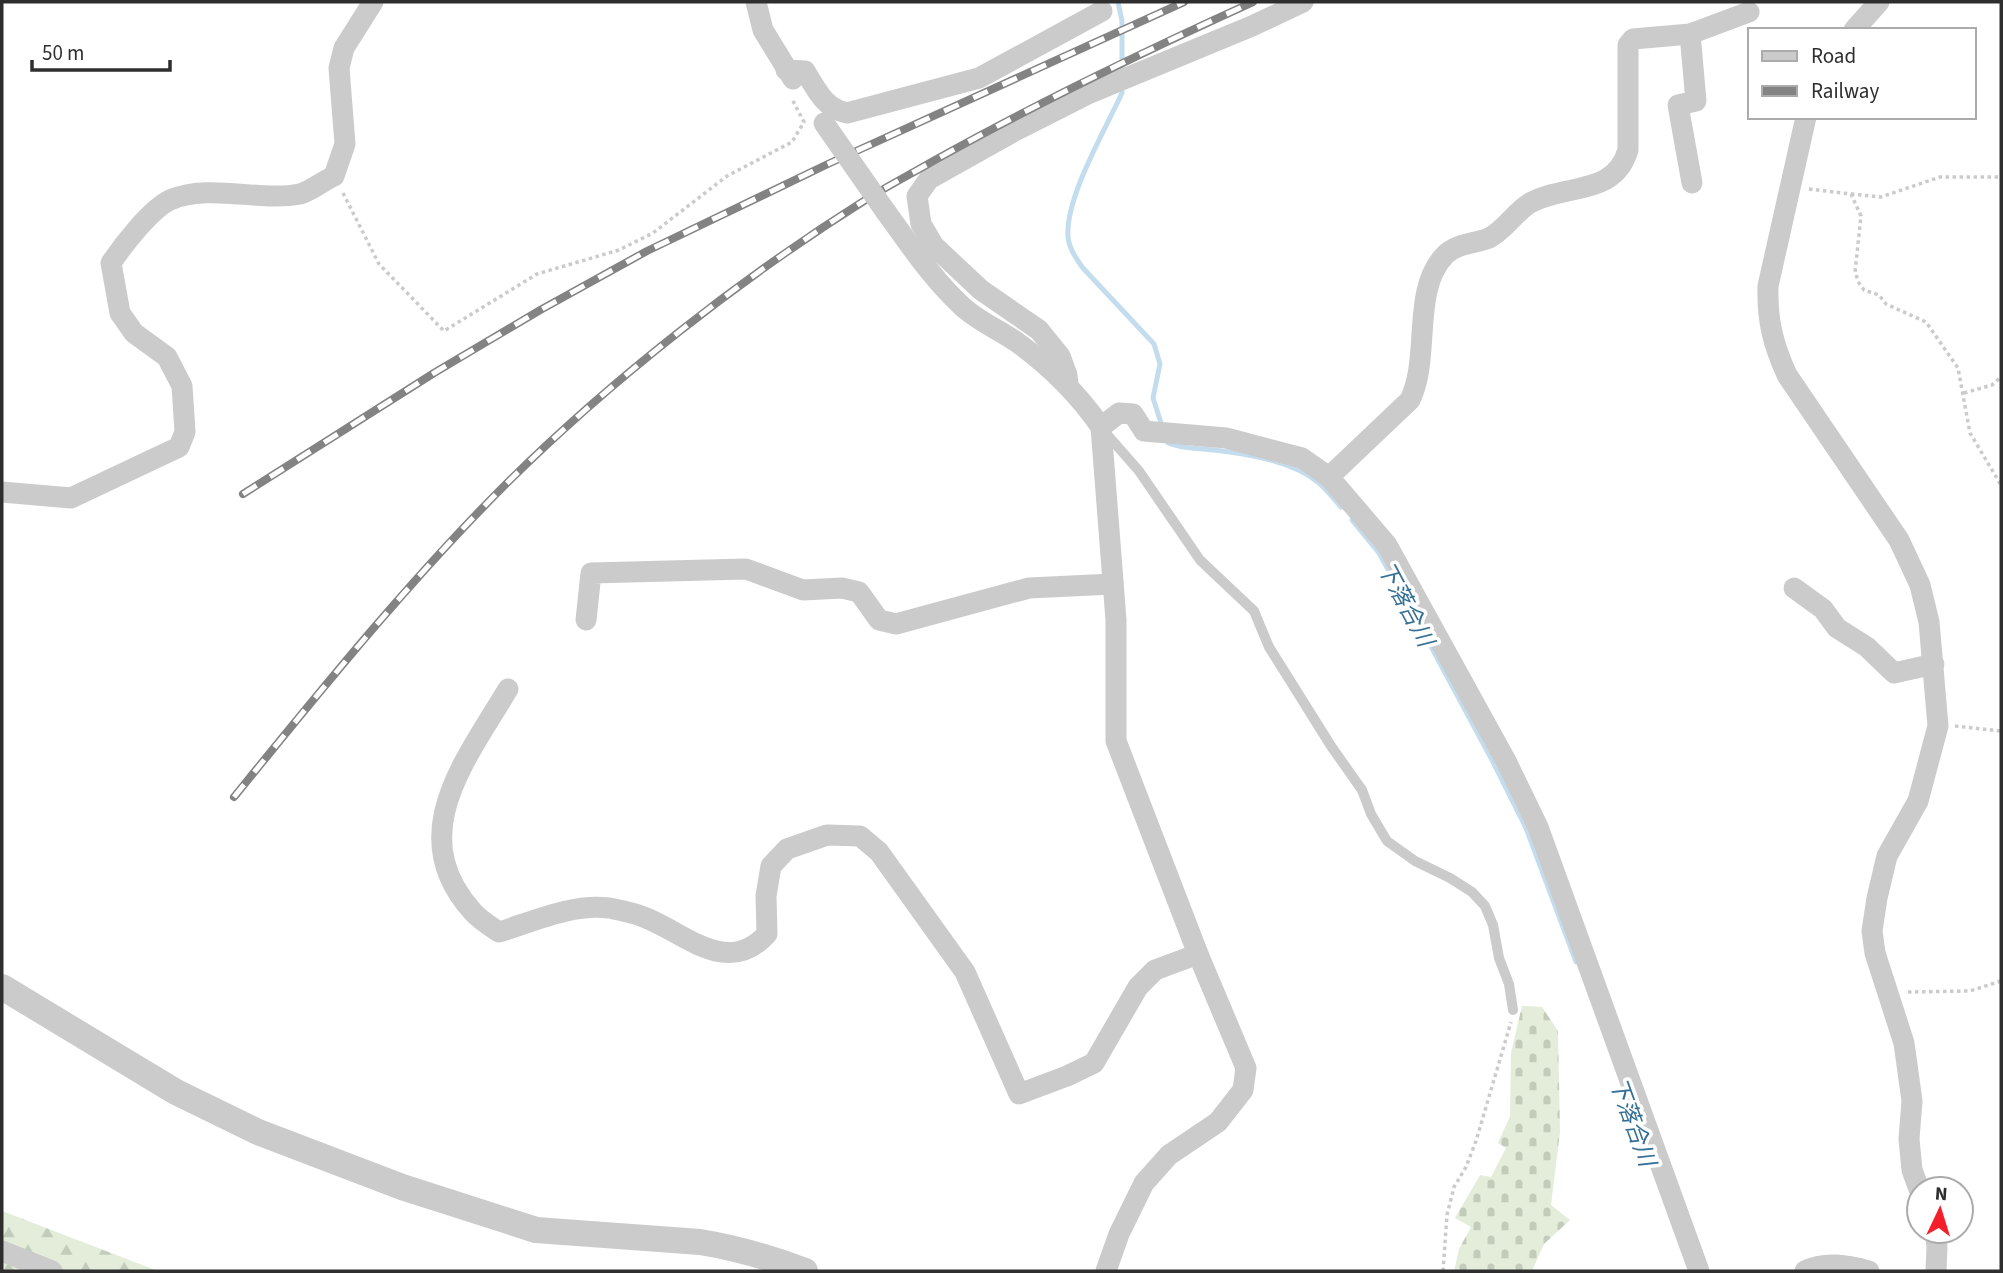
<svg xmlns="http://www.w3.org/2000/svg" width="2003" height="1273" font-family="'Source Sans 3','Noto Sans JP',sans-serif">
  <defs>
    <pattern id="forest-firs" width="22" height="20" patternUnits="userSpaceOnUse" patternTransform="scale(1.75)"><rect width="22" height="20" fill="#e3edda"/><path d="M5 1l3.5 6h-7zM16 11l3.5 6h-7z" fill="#c3ccbb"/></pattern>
    <pattern id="cemetery-stones" width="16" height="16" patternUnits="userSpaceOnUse" patternTransform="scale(1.75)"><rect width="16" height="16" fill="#e3edda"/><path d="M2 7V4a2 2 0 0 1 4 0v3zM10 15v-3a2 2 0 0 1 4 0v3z" fill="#c3ccbb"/></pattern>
  </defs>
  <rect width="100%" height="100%" fill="#fff"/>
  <!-- forest -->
  <polygon fill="url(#forest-firs)" points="2,1211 158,1271 2,1271"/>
  <!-- cemetery -->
  <polygon fill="url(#cemetery-stones)" points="1522,1006 1542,1007 1558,1031 1560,1132 1551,1205 1570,1220 1544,1244 1532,1271 1454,1271 1459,1249 1471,1227 1455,1218 1480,1175 1491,1177 1506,1148 1498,1143 1510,1116 1511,1053"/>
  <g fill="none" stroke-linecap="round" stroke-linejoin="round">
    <!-- stream -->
    <g stroke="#c4ddee" stroke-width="5">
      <polyline points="1118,2 1122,21 1122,75"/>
      <path d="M1122,85V93C1105,130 1065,198 1068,237C1069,248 1076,258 1082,267L1154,344L1160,364L1153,398L1163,429"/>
      <path d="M1166,438L1168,443C1185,450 1203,448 1222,451C1253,455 1294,462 1319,483C1327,490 1334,499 1341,507"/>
      <polyline points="1352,520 1379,553 1423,633"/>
      <polyline points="1428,641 1492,760 1526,828 1576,962"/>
    </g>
    <!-- path -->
    <g stroke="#cbcbcb" stroke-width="3.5" stroke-dasharray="3.5 3.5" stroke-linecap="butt">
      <polyline points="1809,189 1851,194 1861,216 1855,272 1859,283 1864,290 1879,295 1886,304 1926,322 1958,368 1970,433 2001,485"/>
      <polyline points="343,193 379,264 444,331 537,274 619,250 653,233 727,176 792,142 804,122 792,99"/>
      <polyline points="1851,194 1881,197 1940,177 2001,177"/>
      <polyline points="1964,393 1992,385 2001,377"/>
      <polyline points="1955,726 2001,731"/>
      <polyline points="1908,992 1970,991 2001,981"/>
      <polyline points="1443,1271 1447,1215 1454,1187 1466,1167 1476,1141 1511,1022"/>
    </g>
    <!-- service -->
    <polyline stroke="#cbcbcb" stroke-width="10" points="1104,431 1139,471 1200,560 1254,611 1269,647 1331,746 1362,790 1371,814 1387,841 1415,861 1450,878 1472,892 1485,906 1493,925 1499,958 1509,984 1513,1010"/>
    <!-- minor -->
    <g stroke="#cbcbcb" stroke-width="21">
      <polyline points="756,2 763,30 793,79"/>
      <polyline points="1854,30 1879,2"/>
      <polyline points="1690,34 1696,101 1678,105 1692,183"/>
      <path d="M786,70L805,71C817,90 824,108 847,113L979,78L1102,11"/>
      <path d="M1806,117L1768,286C1767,321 1773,344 1787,375L1899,540L1920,585L1929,622L1938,726L1918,801L1887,856L1877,898L1872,931L1875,953L1904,1043L1912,1101L1909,1139L1912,1170L1919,1189"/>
      <path d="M886,212C910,245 933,280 964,308C980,322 1001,331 1018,343C1051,367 1078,394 1101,427L1116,620V741L1198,954L1246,1068L1243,1090L1218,1122L1169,1155L1144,1183L1119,1234L1106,1271"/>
      <polyline points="1068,385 1067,375 1060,356 1039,330 981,290 934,246 921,224 917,196 929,179 1013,132 1090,93 1252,26 1303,2"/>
      <polyline points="1101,427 1119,413 1133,414 1144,431 1226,438 1302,458 1329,477 1387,545 1506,761 1538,827 1699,1271"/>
      <path d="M1329,477L1410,400C1431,357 1411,290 1445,255C1457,243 1474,244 1489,238C1505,230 1515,212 1530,203C1566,183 1614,197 1628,150V45L1633,39L1690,34L1749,12"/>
      <path d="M2,492L71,498L179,447L185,432L182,386L167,357L134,333L120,313L111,263C123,245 151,209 170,200C209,183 259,202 300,194C311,191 323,181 334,176L345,144L339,68L344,48L373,2"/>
      <polyline points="1794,588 1823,609 1837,628 1867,647 1894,673 1934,664"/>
      <polyline points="586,620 591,573 746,569 803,590 842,588 859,592 879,620 896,624 1029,588 1113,584"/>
      <path d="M508,689C466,760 403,835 473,912C480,920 490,926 499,932C532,922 573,903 609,908C619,910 631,912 641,916C682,930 726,979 767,934L766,896L771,866L787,849L827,835L860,836L879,852L965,972L1019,1094L1067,1076L1094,1063L1138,987L1155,970L1198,954"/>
      <polyline points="1935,1231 1937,1247 1936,1271"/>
      <polyline points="2,1251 52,1271"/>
      <path d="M1805,1271C1825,1261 1848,1265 1869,1271"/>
    </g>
    <!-- tertiary -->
    <path stroke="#cbcbcb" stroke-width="26" d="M2,987L176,1092L258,1132L402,1187L536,1230L700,1242C737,1248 771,1258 805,1271"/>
    <!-- rail casing -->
    <g stroke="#838383" stroke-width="8">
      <g id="rail">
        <polyline points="243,494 434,373 542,309 647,251 830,163 1184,2"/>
        <path d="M234,797C321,690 408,582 506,484C611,380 741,278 867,199C889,185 913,173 935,160C1039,102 1145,51 1253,2"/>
      </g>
    </g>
    <!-- rail -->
    <use href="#rail" stroke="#fff" stroke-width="5" stroke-dasharray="16" stroke-linecap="butt"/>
    <!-- minor-bridge -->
    <polyline stroke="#cbcbcb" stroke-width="21" points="824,123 886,212"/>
  </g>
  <g text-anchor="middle" stroke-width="7" stroke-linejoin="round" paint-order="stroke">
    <!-- water labels -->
    <g font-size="23" font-style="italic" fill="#346f97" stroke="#fff">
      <text transform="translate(1406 604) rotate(62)" y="8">下落合川</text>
      <text transform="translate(1633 1122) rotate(70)" y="8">下落合川</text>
    </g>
  </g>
  <!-- border -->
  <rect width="2003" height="1273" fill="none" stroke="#2e2e2e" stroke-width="7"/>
  <!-- legend -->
  <rect x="1748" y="28" width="228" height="91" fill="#ffffff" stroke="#ababab" stroke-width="2"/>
  <rect x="1762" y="51" width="35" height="10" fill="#cbcbcb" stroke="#ababab" stroke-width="2"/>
  <text x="1811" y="63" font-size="21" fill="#2e2e2e">Road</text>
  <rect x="1762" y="86" width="35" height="10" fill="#838383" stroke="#ababab" stroke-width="2"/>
  <text x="1811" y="98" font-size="21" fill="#2e2e2e">Railway</text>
  <!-- north arrow -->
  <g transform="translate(1940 1210) rotate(4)"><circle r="33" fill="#ffffff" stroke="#ababab" stroke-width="2"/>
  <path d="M0-5L12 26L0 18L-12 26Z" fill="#f51f2c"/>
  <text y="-10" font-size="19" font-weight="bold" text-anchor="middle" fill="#2e2e2e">N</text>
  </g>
  <!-- scale -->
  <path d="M32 60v10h138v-10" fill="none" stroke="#2e2e2e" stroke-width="3.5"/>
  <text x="42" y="60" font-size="21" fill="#2e2e2e" stroke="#ffffff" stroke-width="5" paint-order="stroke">50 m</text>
</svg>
